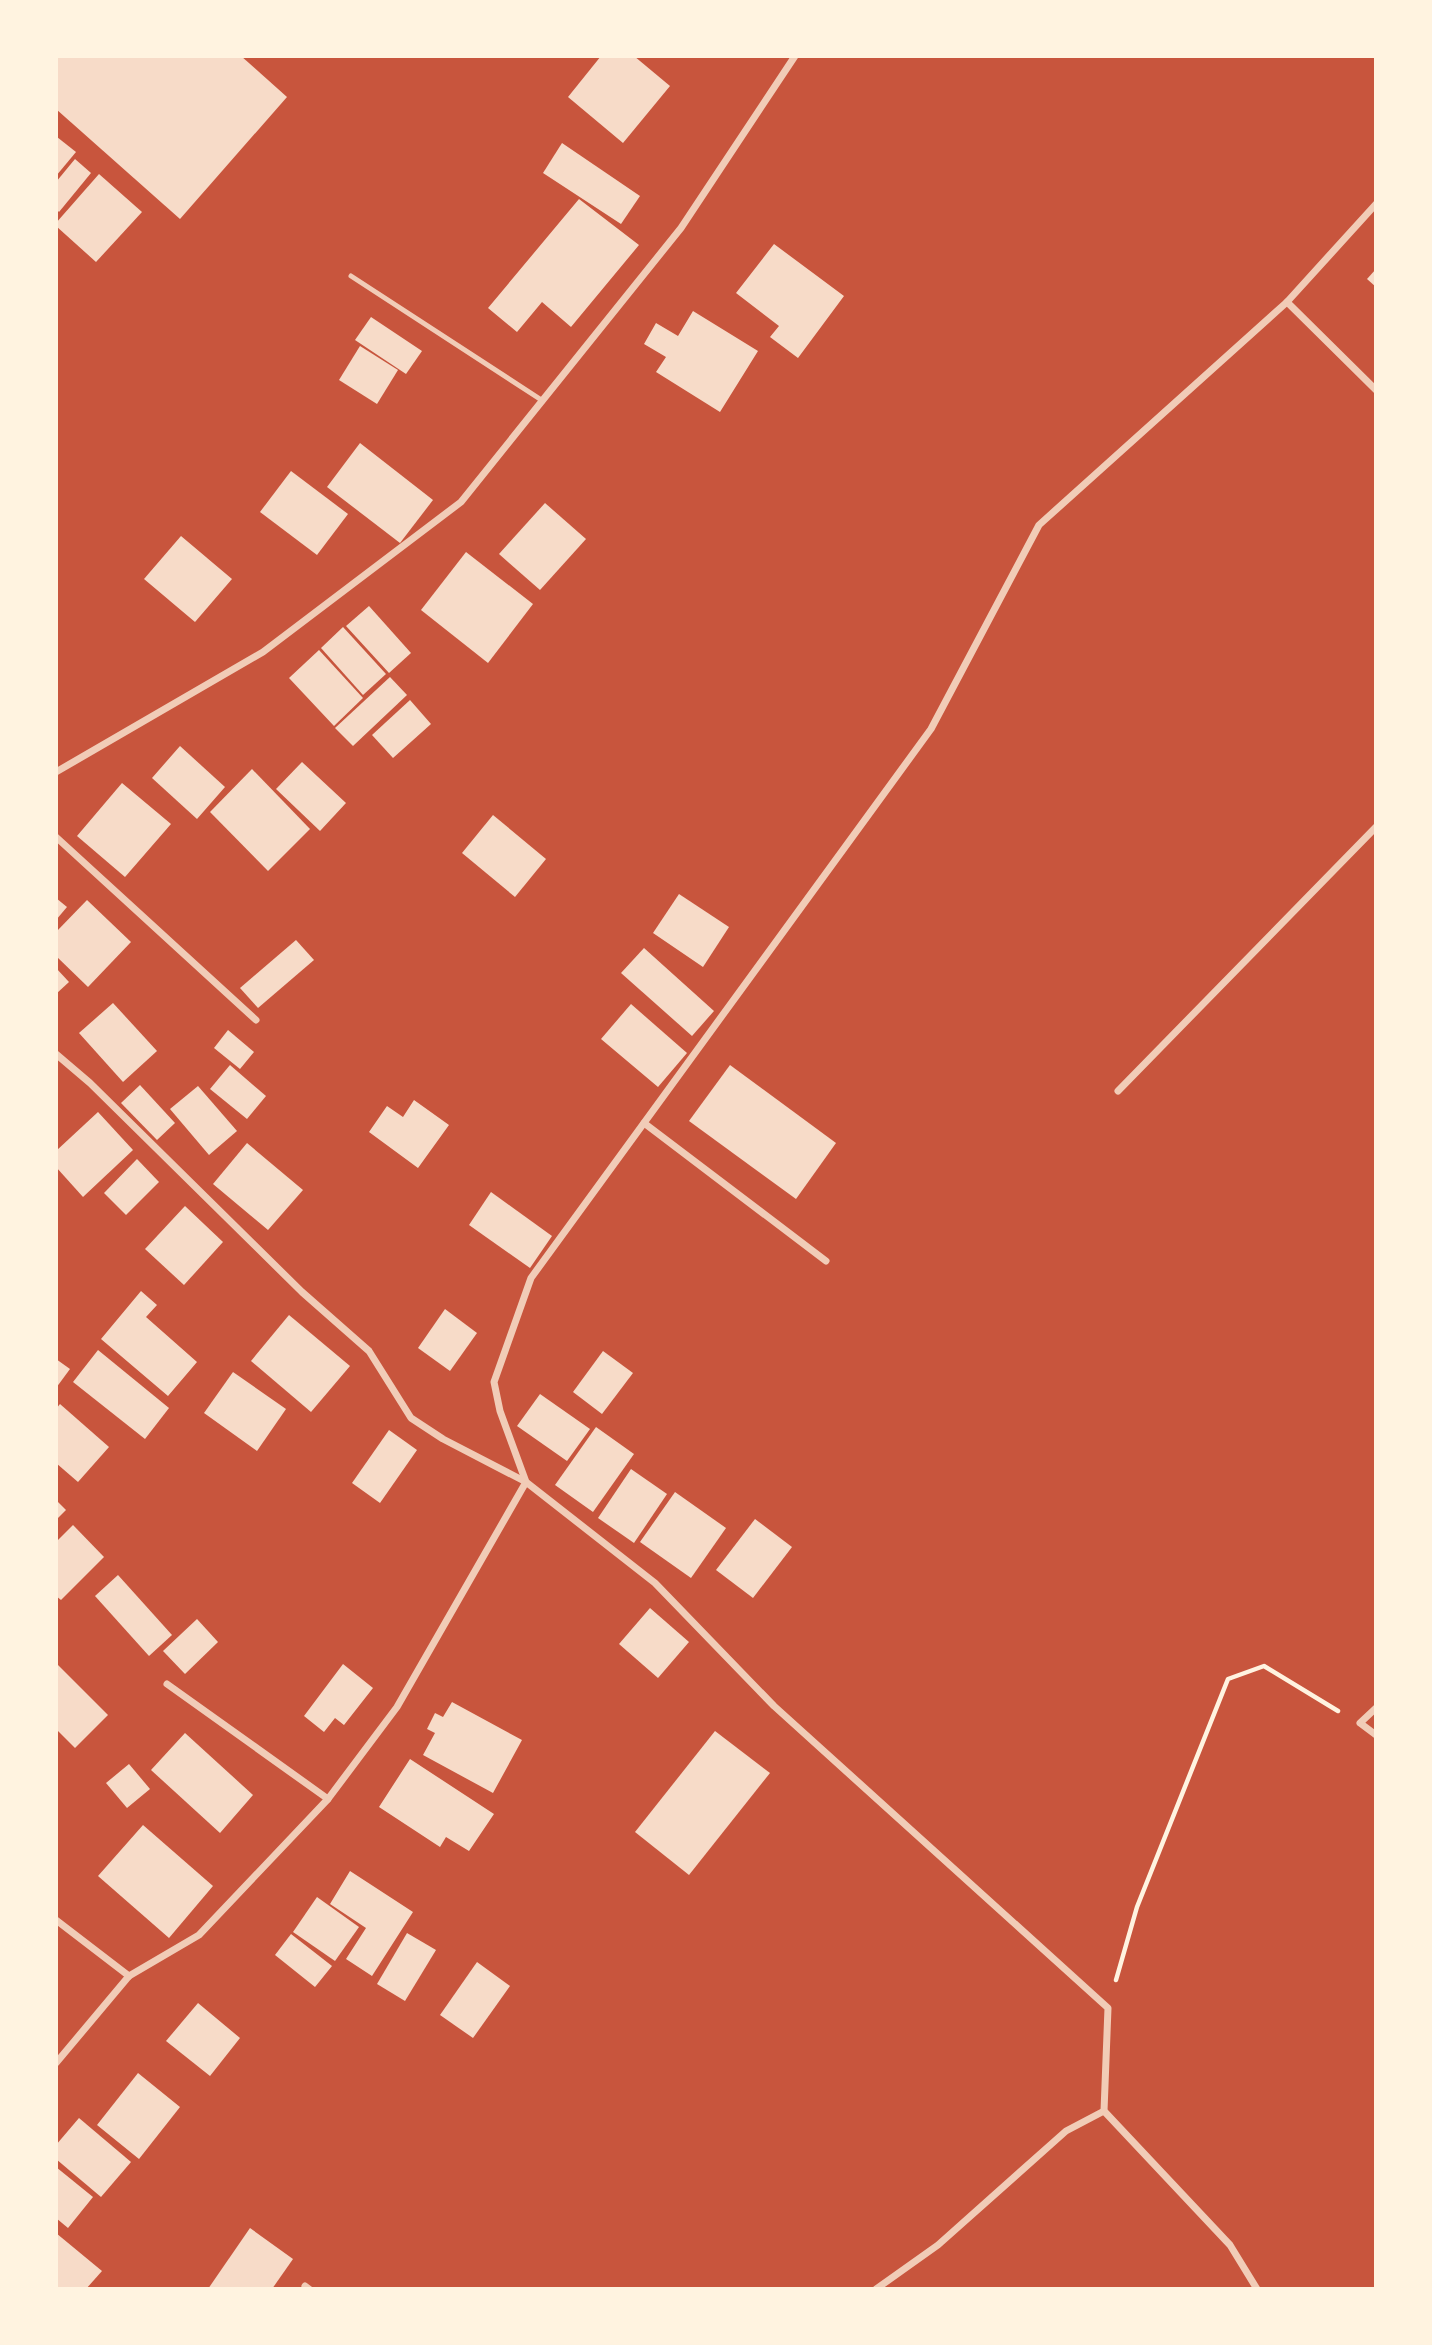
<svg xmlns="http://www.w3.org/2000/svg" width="1432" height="2345" font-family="Helvetica,sans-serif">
  <rect width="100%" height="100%" fill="#c8553d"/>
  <!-- building -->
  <g fill="#f7dbc8">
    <polygon points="56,56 241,56 287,97 180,219 56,109"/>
    <polygon points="601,56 634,56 670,86 623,143 568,97"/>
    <polygon points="57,137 76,152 56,176 56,139"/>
    <polygon points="562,143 640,196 621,224 543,173"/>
    <polygon points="75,159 91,173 59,212 56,209 56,182"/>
    <polygon points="99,174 142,212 96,262 56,226 56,223"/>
    <polygon points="579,199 639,245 571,327 542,302 517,332 488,308"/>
    <polygon points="774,244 844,296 798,358 770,337 779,326 736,293"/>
    <polygon points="1376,269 1376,287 1367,279"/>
    <polygon points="693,311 758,351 720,412 656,372 666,357 644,344 656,323 678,336"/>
    <polygon points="371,317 422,351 406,374 355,340"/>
    <polygon points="360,346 398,370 377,404 339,380"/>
    <polygon points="360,443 433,500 400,543 327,487"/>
    <polygon points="291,471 348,514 317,555 260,512"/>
    <polygon points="545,503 586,539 540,590 499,554"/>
    <polygon points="181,536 232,579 195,622 144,579"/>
    <polygon points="466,552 533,604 488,663 421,610"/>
    <polygon points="369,606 411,653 389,673 346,626"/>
    <polygon points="343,627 386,674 363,695 321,648"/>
    <polygon points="319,650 363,698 334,726 289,678"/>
    <polygon points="390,677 407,695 353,746 335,728"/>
    <polygon points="410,700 431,724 393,758 372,735"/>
    <polygon points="180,746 225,787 197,819 152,778"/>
    <polygon points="302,762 346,803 320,831 276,789"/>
    <polygon points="252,769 310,829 268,871 210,812"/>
    <polygon points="122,783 171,824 125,877 77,836"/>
    <polygon points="493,815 546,859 515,897 462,853"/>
    <polygon points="679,894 729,927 703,967 653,933"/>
    <polygon points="56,898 67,907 56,920"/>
    <polygon points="87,900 131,942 88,987 56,956 56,932"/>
    <polygon points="296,940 314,960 258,1008 240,988"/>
    <polygon points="644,948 714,1011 692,1036 621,973"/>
    <polygon points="56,968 69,982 56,994"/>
    <polygon points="113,1003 157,1051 123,1082 79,1033"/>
    <polygon points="631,1004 687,1053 658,1087 601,1039"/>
    <polygon points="228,1030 254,1052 240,1069 214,1048"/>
    <polygon points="230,1065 266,1096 247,1119 210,1089"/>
    <polygon points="730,1065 836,1143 796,1199 689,1121"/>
    <polygon points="140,1085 175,1123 157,1140 121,1103"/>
    <polygon points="198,1086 237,1131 209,1155 170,1109"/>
    <polygon points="414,1100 449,1125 418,1168 369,1132 387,1106 403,1117"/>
    <polygon points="98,1112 133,1150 83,1197 56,1167 56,1151"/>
    <polygon points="247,1143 303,1190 268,1230 213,1184"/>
    <polygon points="137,1159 159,1182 126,1215 104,1193"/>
    <polygon points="491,1192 552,1236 530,1268 469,1225"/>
    <polygon points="185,1206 223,1242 184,1285 145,1249"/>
    <polygon points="141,1291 157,1305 146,1317 197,1362 168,1396 101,1339"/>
    <polygon points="445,1309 477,1333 450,1371 418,1348"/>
    <polygon points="289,1315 350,1366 311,1412 251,1361"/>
    <polygon points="98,1350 169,1408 145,1439 73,1382"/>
    <polygon points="603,1351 633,1373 602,1414 573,1392"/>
    <polygon points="56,1359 70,1369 56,1388"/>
    <polygon points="233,1372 286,1409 257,1451 204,1413"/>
    <polygon points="540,1394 590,1429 567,1461 517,1426"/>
    <polygon points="60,1404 109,1447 78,1482 56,1463 56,1409"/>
    <polygon points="596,1427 634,1454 593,1512 555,1485"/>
    <polygon points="389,1430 417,1450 380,1503 352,1483"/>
    <polygon points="631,1469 667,1494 634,1543 598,1518"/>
    <polygon points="675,1492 726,1528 691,1578 640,1542"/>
    <polygon points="56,1500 66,1510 56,1520"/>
    <polygon points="755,1519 792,1547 753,1598 716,1570"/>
    <polygon points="73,1525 104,1557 61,1600 56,1596 56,1542"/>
    <polygon points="118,1575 172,1635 149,1656 95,1596"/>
    <polygon points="650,1608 689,1642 658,1678 619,1644"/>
    <polygon points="197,1619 218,1642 185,1674 163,1651"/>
    <polygon points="56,1663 108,1715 75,1748 56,1729"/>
    <polygon points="343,1664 373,1688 344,1725 335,1718 324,1732 304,1716"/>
    <polygon points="452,1702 522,1740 493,1793 423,1755 435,1733 427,1729 435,1713 443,1717"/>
    <polygon points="715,1731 770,1773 689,1875 635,1832"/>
    <polygon points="185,1733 253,1795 220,1833 151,1770"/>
    <polygon points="410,1759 494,1814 469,1851 446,1837 440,1847 379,1807"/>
    <polygon points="129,1764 150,1789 127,1808 106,1783"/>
    <polygon points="143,1825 213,1886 169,1938 98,1876"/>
    <polygon points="350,1871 413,1912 372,1976 346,1959 366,1928 330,1904"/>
    <polygon points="317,1897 359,1927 335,1961 293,1932"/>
    <polygon points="407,1933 436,1950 405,2001 377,1984"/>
    <polygon points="291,1934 332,1966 315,1987 275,1955"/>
    <polygon points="477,1962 510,1986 473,2038 440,2015"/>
    <polygon points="198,2003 240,2038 210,2076 166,2041"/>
    <polygon points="138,2073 180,2107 139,2159 97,2125"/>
    <polygon points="79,2118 131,2162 101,2197 56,2159 56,2145"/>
    <polygon points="56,2167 93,2197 68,2228 56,2218"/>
    <polygon points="250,2228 293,2259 272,2289 208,2289"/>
    <polygon points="56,2233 102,2271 86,2289 56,2289"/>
  </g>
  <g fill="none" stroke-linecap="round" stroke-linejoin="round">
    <!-- path -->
    <polyline stroke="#fff3e0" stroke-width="4.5" points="1116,1980 1137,1907 1228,1679 1264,1666 1338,1711"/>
    <!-- service -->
    <polyline stroke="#f1ccb7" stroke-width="5" points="351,276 543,401"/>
    <!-- minor -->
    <g stroke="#f1ccb7" stroke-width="7">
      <polyline points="1287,302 1376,390"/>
      <polyline points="56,772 263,652 461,502 681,228 795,56"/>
      <polyline points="56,837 256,1020"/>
      <polyline points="56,1054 90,1083 302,1292 369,1351 411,1418 443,1439 526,1482 397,1707 328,1799 199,1935 129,1976 56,2063"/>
      <polyline points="1118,1091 1376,827"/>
      <polyline points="644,1123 826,1261"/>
      <polyline points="167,1684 328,1799"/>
      <polyline points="1376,1708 1360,1723 1376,1735"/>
      <polyline points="56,1920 129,1976"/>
      <polyline points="305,2286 309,2289"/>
      <polyline points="876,2289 938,2245 1066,2131 1104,2111"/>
      <polyline points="1257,2289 1230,2245 1104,2111 1108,2008 774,1706 655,1583 526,1482 500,1411 494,1382 531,1278 931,729 1039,525 1287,302 1376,204"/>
    </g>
  </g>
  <!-- border -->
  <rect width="1432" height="2345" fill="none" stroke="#fff3e0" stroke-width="116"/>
</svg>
